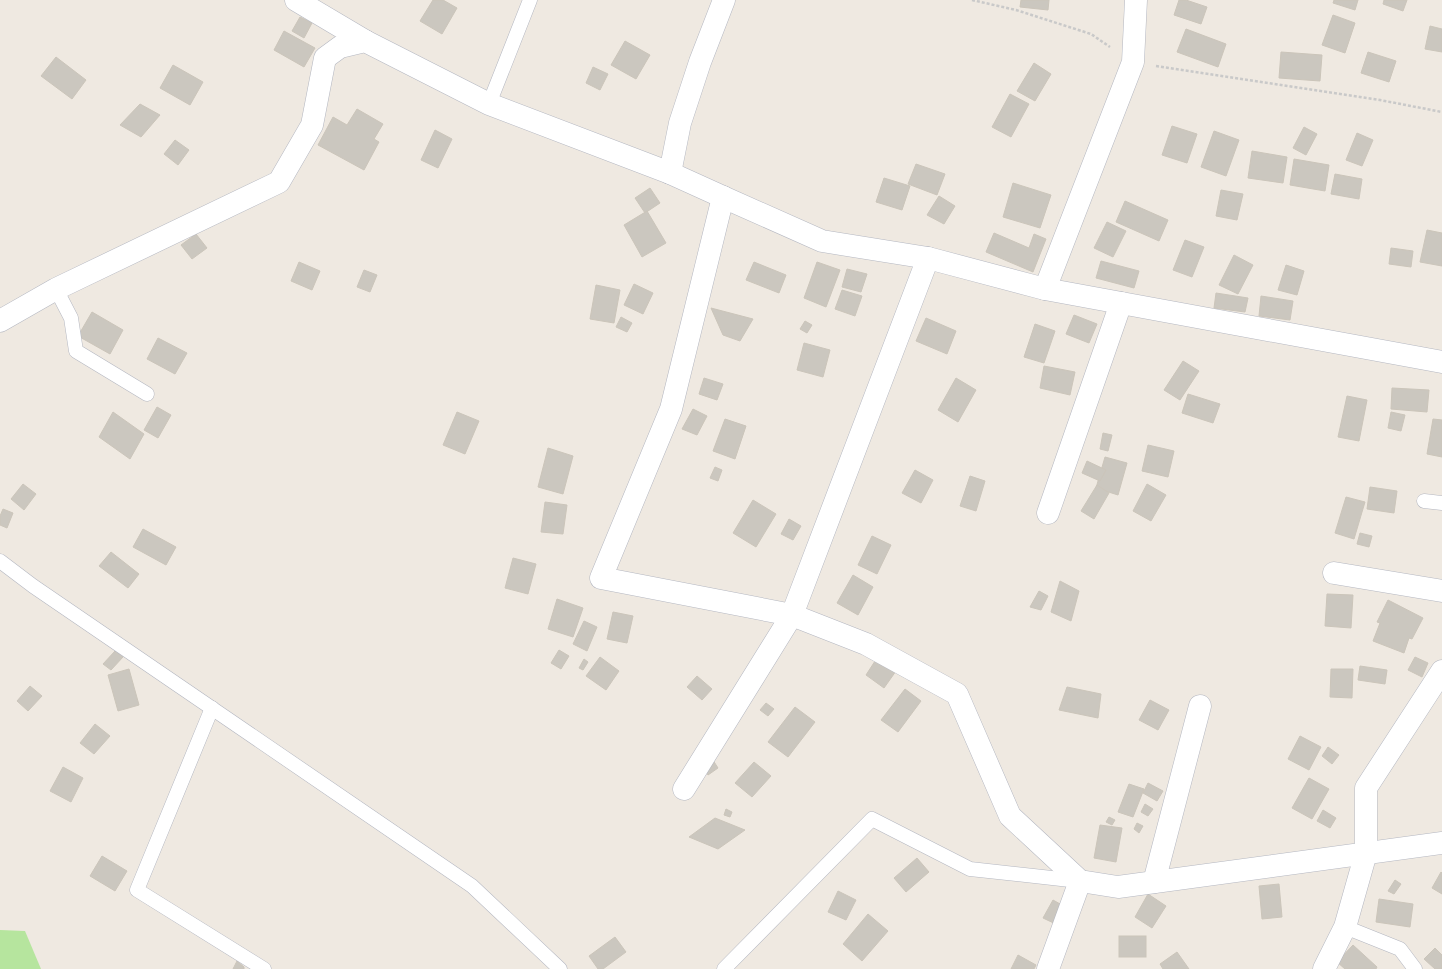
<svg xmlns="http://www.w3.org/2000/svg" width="1442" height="969" font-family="'Sofia Sans Condensed',sans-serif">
  <rect width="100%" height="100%" fill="#efe9e1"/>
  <!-- green -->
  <polygon fill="#b6e59e" points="0,930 25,931 41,969 0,969"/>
  <!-- building -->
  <g fill="#cbc7bf" stroke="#cbc5ba">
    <polygon points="433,0 443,0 457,8 442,34 420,21"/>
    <polygon points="1021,0 1049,0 1048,10 1020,7"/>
    <polygon points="1179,0 1186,0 1207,7 1201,24 1174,15"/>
    <polygon points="1334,0 1358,0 1355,10 1333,3"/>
    <polygon points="1384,0 1407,0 1403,11 1383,4"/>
    <polygon points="1333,15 1355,23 1345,53 1322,45"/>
    <polygon points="300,17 312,23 304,38 292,31"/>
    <polygon points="1430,26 1442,29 1442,52 1425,49"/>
    <polygon points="1186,29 1226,44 1218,67 1177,52"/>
    <polygon points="284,31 315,48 304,67 274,50"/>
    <polygon points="625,41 650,55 636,79 611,65"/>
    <polygon points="1281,52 1322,55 1320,81 1279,78"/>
    <polygon points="1368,52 1396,61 1389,82 1361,73"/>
    <polygon points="56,57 86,80 72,99 41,76"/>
    <polygon points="1034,63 1051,74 1035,101 1017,91"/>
    <polygon points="173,65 203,82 190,105 160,88"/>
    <polygon points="593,67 608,74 600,90 586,83"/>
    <polygon points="1010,94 1029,104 1011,137 992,127"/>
    <polygon points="140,104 160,115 141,137 120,125"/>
    <polygon points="357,109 383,124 374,139 379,142 364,170 318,145 333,117 347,125"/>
    <polygon points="1172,126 1197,134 1187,163 1162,155"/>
    <polygon points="1304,127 1317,134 1306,155 1293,148"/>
    <polygon points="435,130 452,139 438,168 421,160"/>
    <polygon points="1214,131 1239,140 1226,176 1201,167"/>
    <polygon points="1357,133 1373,140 1362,166 1346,160"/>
    <polygon points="175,140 189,150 178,165 164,154"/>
    <polygon points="1252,151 1287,157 1283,183 1248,178"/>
    <polygon points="1294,159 1329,165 1325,191 1290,185"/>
    <polygon points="916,164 945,174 937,195 908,184"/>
    <polygon points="1335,174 1362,179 1359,199 1331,194"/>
    <polygon points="884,178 910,186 902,210 876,202"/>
    <polygon points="1013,183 1051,195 1040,228 1003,217"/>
    <polygon points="650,188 660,203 645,213 635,198"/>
    <polygon points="1221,190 1243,194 1237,220 1216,216"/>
    <polygon points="939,196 955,206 944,224 927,215"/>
    <polygon points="1125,201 1168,220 1159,241 1116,222"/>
    <polygon points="647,211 666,243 642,257 624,225"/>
    <polygon points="1107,222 1126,231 1113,257 1094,248"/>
    <polygon points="1427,230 1442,233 1442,266 1420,262"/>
    <polygon points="994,233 1029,248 1034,234 1046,239 1033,272 986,252"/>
    <polygon points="196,234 207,248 192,259 181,245"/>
    <polygon points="1185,240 1204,247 1192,277 1173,270"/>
    <polygon points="1391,248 1413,251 1411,267 1389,264"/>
    <polygon points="1234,255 1253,265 1238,294 1219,285"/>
    <polygon points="1101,261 1139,271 1134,288 1096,278"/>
    <polygon points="299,262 320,271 312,290 291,281"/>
    <polygon points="754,262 786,275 779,293 746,280"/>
    <polygon points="817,262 840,270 826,307 804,298"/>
    <polygon points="1286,265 1304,271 1297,295 1278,290"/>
    <polygon points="847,269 867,274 861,292 842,287"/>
    <polygon points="364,270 377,275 370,292 357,287"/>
    <polygon points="634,284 653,293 643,314 624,305"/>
    <polygon points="596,285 620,290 614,323 590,319"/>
    <polygon points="842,290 862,296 855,316 835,309"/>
    <polygon points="1216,293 1248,298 1245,312 1214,308"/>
    <polygon points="1261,296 1293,301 1290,320 1259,316"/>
    <polygon points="711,308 753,319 740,341 723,335"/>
    <polygon points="92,312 123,330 110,354 78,336"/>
    <polygon points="1074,315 1097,324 1089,343 1066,334"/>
    <polygon points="621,317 632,323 627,332 616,327"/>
    <polygon points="926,318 956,331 947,354 916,341"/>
    <polygon points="805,321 812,325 807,333 800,329"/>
    <polygon points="1035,324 1055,331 1044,363 1024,357"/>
    <polygon points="158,338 187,353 175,374 147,359"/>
    <polygon points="804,343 830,350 823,377 797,370"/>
    <polygon points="1183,361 1199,371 1180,400 1164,390"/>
    <polygon points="1044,366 1075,372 1070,395 1040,388"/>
    <polygon points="704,378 723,384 717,400 699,394"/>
    <polygon points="956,378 976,390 958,422 938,410"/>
    <polygon points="1392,388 1429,390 1427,412 1391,409"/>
    <polygon points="1188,394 1220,404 1213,423 1182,413"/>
    <polygon points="1347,396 1367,400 1359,441 1338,437"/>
    <polygon points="157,407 171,415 158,438 144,430"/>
    <polygon points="693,409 707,416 697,435 682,429"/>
    <polygon points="113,412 144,434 130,459 99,437"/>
    <polygon points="457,412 479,421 465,454 443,445"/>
    <polygon points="1391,412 1405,415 1401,431 1388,428"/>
    <polygon points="725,419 746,426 735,459 713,451"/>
    <polygon points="1433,419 1442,420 1442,457 1427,454"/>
    <polygon points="1103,433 1112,435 1108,451 1100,449"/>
    <polygon points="1148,445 1174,451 1168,477 1142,471"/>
    <polygon points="548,448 573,456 563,494 538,487"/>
    <polygon points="1105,457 1127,463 1118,495 1096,488"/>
    <polygon points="1087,461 1106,470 1100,481 1082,473"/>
    <polygon points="715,467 722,470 718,481 710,478"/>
    <polygon points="915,470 933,480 921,503 902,493"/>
    <polygon points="970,476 985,481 976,511 960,506"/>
    <polygon points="23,484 36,494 24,510 11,499"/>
    <polygon points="1147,484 1166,495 1151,521 1133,511"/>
    <polygon points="1097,485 1109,493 1094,519 1081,511"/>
    <polygon points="1370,487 1397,491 1394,513 1367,509"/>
    <polygon points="1346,497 1365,502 1354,539 1335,533"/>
    <polygon points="753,500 776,514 756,547 733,533"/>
    <polygon points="545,502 567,505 563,534 541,532"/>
    <polygon points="3,509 13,513 7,528 0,525 0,516"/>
    <polygon points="789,519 801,526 793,540 781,534"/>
    <polygon points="143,529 176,547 166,565 133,547"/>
    <polygon points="1360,533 1372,536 1369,547 1357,544"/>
    <polygon points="872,536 891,545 877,574 858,565"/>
    <polygon points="111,552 139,574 128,588 99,566"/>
    <polygon points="513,558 536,564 528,594 505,588"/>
    <polygon points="853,575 873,587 858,615 837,603"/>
    <polygon points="1060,581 1079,591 1071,621 1051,612"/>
    <polygon points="1039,591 1048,596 1041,610 1030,607"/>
    <polygon points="1327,594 1353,595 1351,628 1325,626"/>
    <polygon points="557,599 583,608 573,637 548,629"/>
    <polygon points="1388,600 1423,618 1412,639 1409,638 1404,653 1373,641 1380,623 1377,622"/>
    <polygon points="613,612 633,616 627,643 607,639"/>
    <polygon points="584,621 597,627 587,651 573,644"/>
    <polygon points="559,650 569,656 561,669 551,663"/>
    <polygon points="115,651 123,657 111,670 103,664"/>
    <polygon points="600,657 619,671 606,690 586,676"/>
    <polygon points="1415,657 1428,663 1422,677 1408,670"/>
    <polygon points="877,658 896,671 884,688 866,675"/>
    <polygon points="584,659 588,662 583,670 579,668"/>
    <polygon points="1360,666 1387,670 1385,684 1358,680"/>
    <polygon points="129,669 139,705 118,711 108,675"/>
    <polygon points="1331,669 1353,669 1352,698 1330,697"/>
    <polygon points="697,676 712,689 702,700 687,687"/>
    <polygon points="30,686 42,696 28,711 17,701"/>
    <polygon points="1067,687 1101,694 1098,718 1059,710"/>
    <polygon points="905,689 921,701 898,732 881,720"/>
    <polygon points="1150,700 1169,710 1158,730 1139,720"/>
    <polygon points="766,703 774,709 768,716 760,710"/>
    <polygon points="795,707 815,722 788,757 768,742"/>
    <polygon points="95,724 110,736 94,754 80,743"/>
    <polygon points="1300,736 1321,747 1309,770 1288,759"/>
    <polygon points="1328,747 1339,755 1332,764 1322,756"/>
    <polygon points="711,757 718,768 708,775 701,764"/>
    <polygon points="754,762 771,776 752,797 735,783"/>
    <polygon points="63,767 83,778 71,802 50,791"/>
    <polygon points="1309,778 1329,789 1312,819 1292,808"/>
    <polygon points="1148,783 1163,791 1157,801 1143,793"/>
    <polygon points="1129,784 1144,789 1133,817 1118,812"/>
    <polygon points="1145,804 1153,809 1148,816 1141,812"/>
    <polygon points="726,809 732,812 730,817 724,815"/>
    <polygon points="1323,810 1336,818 1330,828 1317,821"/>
    <polygon points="1109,817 1115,820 1112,825 1106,822"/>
    <polygon points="715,818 745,830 718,849 689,837"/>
    <polygon points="1137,823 1143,826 1139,833 1134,829"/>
    <polygon points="1100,825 1122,828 1116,862 1094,858"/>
    <polygon points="102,856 127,871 115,891 90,876"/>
    <polygon points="917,858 929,872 906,892 894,878"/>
    <polygon points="1441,872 1442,873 1442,894 1432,888"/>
    <polygon points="1395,880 1401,884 1394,894 1388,891"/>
    <polygon points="1279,884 1282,917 1262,919 1259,886"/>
    <polygon points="838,891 856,900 846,920 828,912"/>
    <polygon points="1148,894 1166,906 1152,928 1135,917"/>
    <polygon points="1379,899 1413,904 1410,927 1376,922"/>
    <polygon points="1053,900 1069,909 1060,926 1043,918"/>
    <polygon points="868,914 888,931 862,961 843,944"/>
    <rect x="1119" y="936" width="27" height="21"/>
    <polygon points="615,937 626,952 603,969 598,969 589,956"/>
    <polygon points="1353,945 1377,967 1376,969 1345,969 1337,962"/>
    <polygon points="1435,948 1442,955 1442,969 1435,969 1424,959"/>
    <polygon points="1177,952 1189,969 1163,969 1160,964"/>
    <polygon points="1018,955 1036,965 1034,969 1011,969"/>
    <polygon points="237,961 244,967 244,969 233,969"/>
  </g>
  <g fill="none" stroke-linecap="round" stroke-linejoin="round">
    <!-- service casing -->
    <g stroke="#b4b7c1" stroke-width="15">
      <g id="service">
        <polyline points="489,104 530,0"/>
        <polyline points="56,289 71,318 76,351 147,394"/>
        <polyline points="1424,501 1442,503"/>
        <polyline points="0,561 33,586 472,886 560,969"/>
        <polyline points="212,708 137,890 264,969"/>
        <polyline points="1345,927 1400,949 1415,969"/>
        <polyline points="724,969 872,819 970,869 1079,881"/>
      </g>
    </g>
    <!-- minor casing -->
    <g stroke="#b4b7c1" stroke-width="23">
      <g id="minor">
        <polyline points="296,0 365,41"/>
        <polyline points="670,173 680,123 700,62 724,0"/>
        <polyline points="723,197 671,409 601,578 792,615 866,644 957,694 1010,816 1080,881 1118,887 1442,843"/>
        <polyline points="1045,289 1133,62 1136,0"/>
        <polyline points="0,321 56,289 279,182 312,125 325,58 340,47 365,41 489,104 670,173 723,197 822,241 928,258 1045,289 1442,362"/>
        <polyline points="1048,513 1121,303"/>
        <polyline points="1334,573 1442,591"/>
        <polyline points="684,789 792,615 928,258"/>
        <polyline points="1154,882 1200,706"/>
        <polyline points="1048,969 1080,881"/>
        <polyline points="1324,969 1345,927 1366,853 1366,788 1442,671"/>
      </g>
    </g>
    <!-- path -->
    <g stroke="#c9c9c9" stroke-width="2.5" stroke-dasharray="3 2" stroke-linecap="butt">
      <polyline points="972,0 1016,10 1091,34 1110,47"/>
      <polyline points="1156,66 1380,100 1442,112"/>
    </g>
    <!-- service -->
    <use href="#service" stroke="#fff" stroke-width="14"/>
    <!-- minor -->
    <use href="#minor" stroke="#fff" stroke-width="22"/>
  </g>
</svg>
